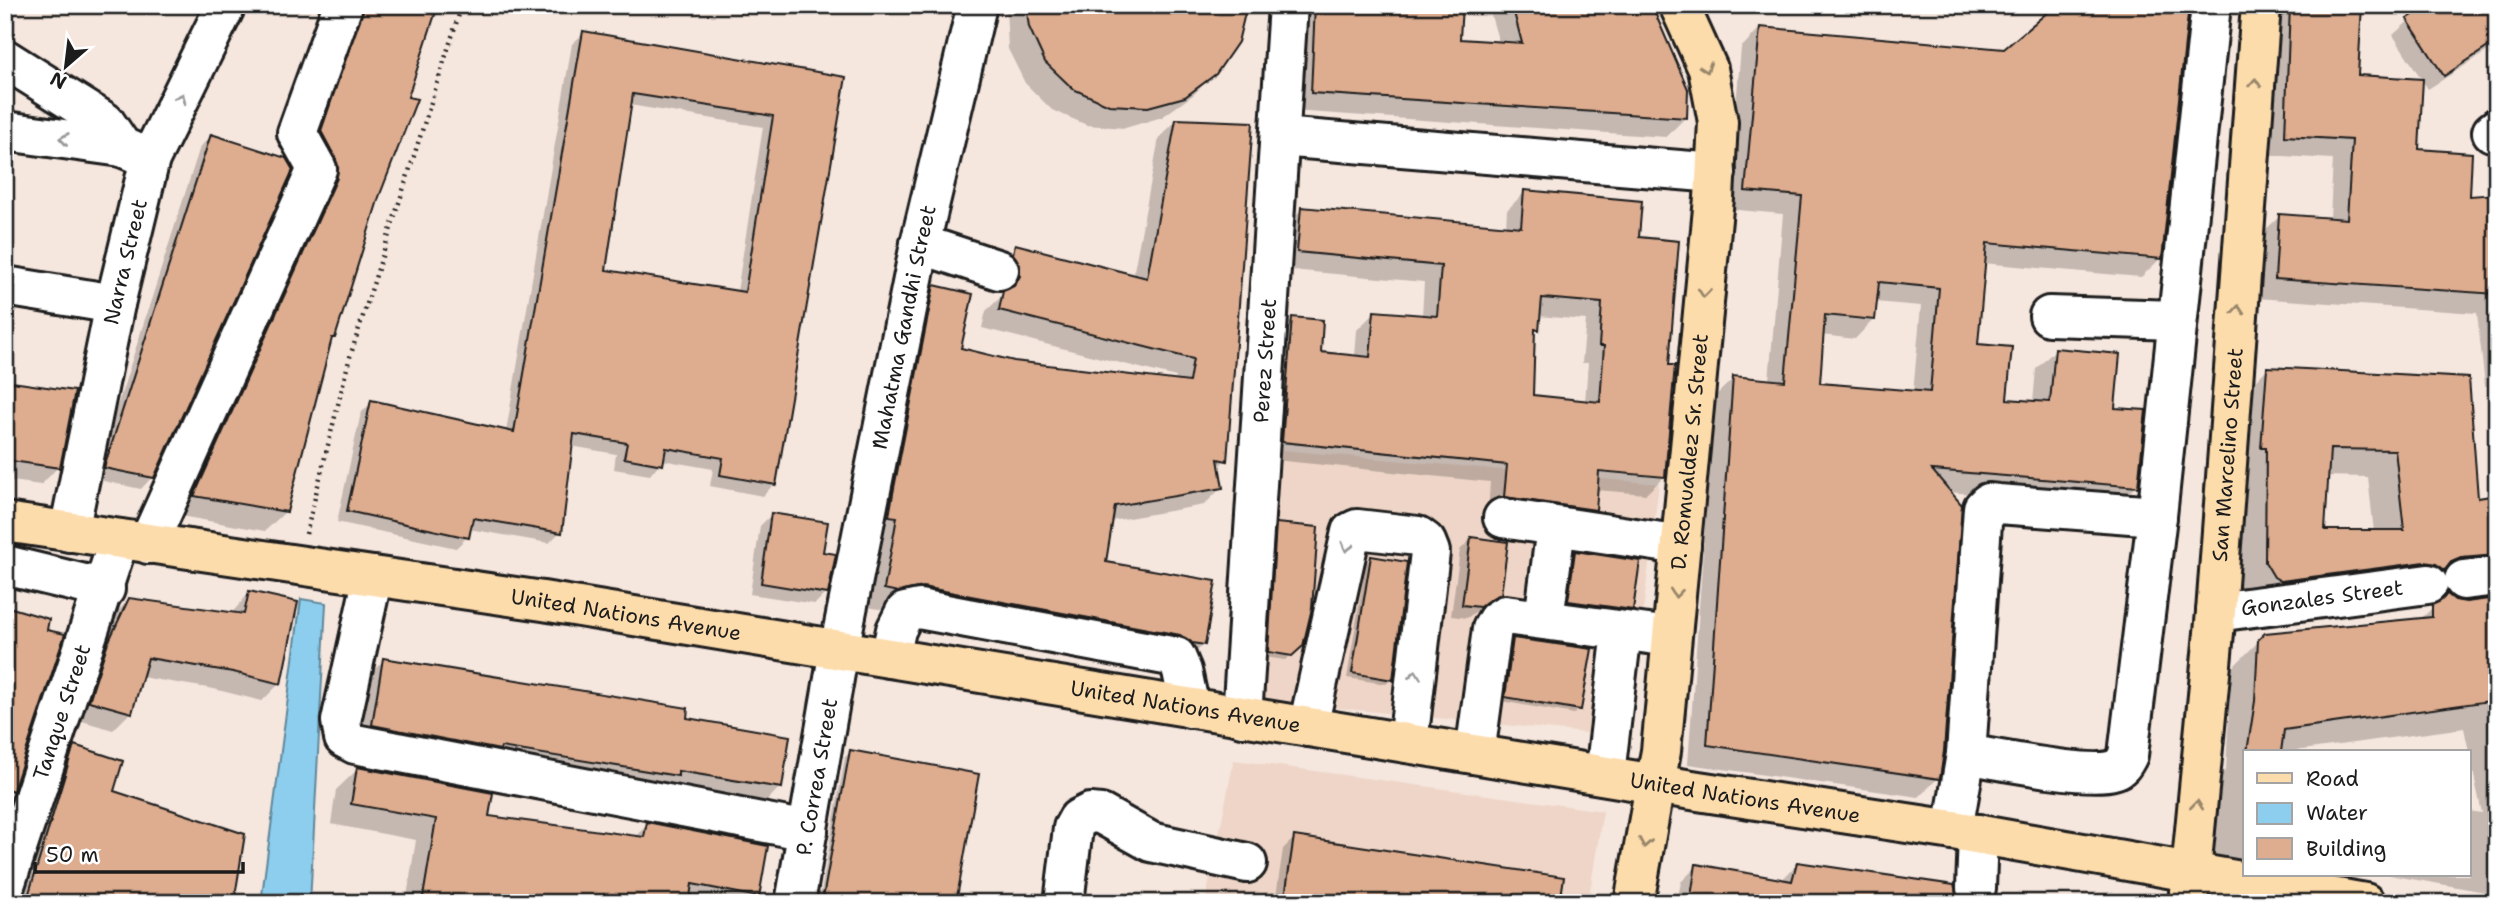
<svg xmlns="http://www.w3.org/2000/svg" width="2502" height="908" font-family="'Shantell Sans',sans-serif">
  <rect width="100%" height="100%" fill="#f5e6de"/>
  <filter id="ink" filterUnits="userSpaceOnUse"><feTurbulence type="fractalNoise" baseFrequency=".0143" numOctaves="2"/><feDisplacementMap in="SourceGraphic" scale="14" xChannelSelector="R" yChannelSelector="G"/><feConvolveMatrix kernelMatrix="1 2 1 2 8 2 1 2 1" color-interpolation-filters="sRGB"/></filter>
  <g filter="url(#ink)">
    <!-- built -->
    <g fill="#eed5c7">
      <polygon points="1281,450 1659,484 1627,737 1256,700"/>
      <polygon points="1234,760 1603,811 1588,903 1205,903"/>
    </g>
    <!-- water -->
    <polygon fill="#8dceee" stroke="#60879a" stroke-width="2" points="301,599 326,603 310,903 261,903"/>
    <!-- shadow -->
    <g fill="#0003" fill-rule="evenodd">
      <polygon points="337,5 444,5 430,25 406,98 414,101 352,274 334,337 329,342 286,511 265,531 175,515 302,152"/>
      <polygon points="890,5 945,5 935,16"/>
      <polygon points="1006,5 1246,5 1215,73 1193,95 1162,117 1125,128 1087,125 1052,110 1025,83 1008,49"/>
      <polygon points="1312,5 1461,5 1458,40 1499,43 1488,5 1623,5 1685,118 1666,137 1293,111 1297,20"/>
      <path d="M2059,5H2189L2161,258L2141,277L1983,263L1976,345L2005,400L2033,403L2036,369L2055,350L2136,486L2117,505L1948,492L1938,778L1919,797L1688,764L1714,397L1734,378L1769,381L1783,214L1727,209L1741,48L1760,28L2005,51ZM1875,302L1921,306L1913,393L1818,385L1822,335L1855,339L1874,319Z"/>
      <polygon points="2276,5 2360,5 2356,77 2417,151 2468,198 2497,196 2497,386 2485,386 2477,313 2257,298 2260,235 2280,216 2330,219 2333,159 2266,155"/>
      <polygon points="2404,5 2497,5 2497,45 2428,89 2393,35 2411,19"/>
      <path d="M584,33L844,79L774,484L763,496L710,486L713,469L662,460L650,475L614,469L616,454L571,446L560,532L549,543L469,529L467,537L456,548L337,522L361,413L372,402L506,432L572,44ZM630,105L763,127L737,292L604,271Z"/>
      <polygon points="1177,120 1225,460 1218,467 1222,487 1204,505 1111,521 1104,564 1204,644 1186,662 904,605 879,609 867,607 917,305 935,287 959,350 1014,362 1175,383 1176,377 982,328 986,311 1003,295 998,264 1016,246 1133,276 1159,138"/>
      <polygon points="211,136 152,477 141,489 94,479 200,147"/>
      <path d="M1525,192L1637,239L1667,366L1664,477L1646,494L1596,490L1594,509L1576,527L1488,514L1490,482L1265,459L1275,336L1292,319L1319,354L1355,357L1357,330L1375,312L1422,317L1424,282L1280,269L1284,227L1302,209L1506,228L1507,210ZM1538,316L1586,320L1582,363H1588L1585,402L1531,397L1533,333L1537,329Z"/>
      <path d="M2268,368L2476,500L2497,497V894L2389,875H2469V811L2482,813L2464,728L2287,752H2245V870L2206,873L2221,775L2226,770L2231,669L2265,635L2420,620L2433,607L2454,601L2491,600L2487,590L2477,583L2239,590L2241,396ZM2326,476L2368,477L2374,532L2323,531Z"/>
      <polygon points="5,383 58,467 41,485 5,480"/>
      <polygon points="772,514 821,553 826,593 815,604 750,594 760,526"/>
      <polygon points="1277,525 1296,651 1285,660 1264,657 1272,531"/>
      <polygon points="1471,539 1499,594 1467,618 1451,616 1460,550"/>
      <polygon points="1576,553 1631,609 1626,614 1564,606 1570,558"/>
      <polygon points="1371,558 1392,679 1386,684 1347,678 1366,563"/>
      <polygon points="249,593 279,684 262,701 214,689 141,677 131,712 113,730 72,718 111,618 129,600 231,614"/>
      <polygon points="1513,640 1580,709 1574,714 1501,701 1508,645"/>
      <polygon points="384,660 685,719 780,787 761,807 354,744 365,679"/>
      <polygon points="75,747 112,792 232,903 15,903 21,897 63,759"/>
      <polygon points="851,752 954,903 819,903 845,757"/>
      <polygon points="358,769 487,817 634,838 648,824 757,896 750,903 406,903 416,840 331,824 336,790"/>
      <polygon points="1295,837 1558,903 1275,903 1283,849"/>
      <polygon points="1797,864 1958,903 1677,903 1681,882 1697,866 1781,881"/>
      <polygon points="2328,875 2359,875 2355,879"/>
      <polygon points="1998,893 2064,903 1988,903"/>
    </g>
    <!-- building -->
    <g fill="#dead90" stroke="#1c1c1c" stroke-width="2" fill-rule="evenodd">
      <polygon points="364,5 438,5 408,97 417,99 379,197 335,338 332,338 287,512 194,496 337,178 336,159 321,131"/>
      <polygon points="1026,5 1247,5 1238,42 1216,74 1185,97 1148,107 1109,105 1073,89 1045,62 1029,27"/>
      <polygon points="1315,5 1462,5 1460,39 1522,43 1512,5 1625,5 1627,12 1652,6 1688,89 1687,118 1311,93"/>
      <path d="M2056,5H2189L2162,259L1987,243L1978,344L2012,347L2007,399L2050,402L2055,348L2120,354L2115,408L2146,410L2138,487L1932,470L1962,505L1944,751L1940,779L1707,745L1733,376L1785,381L1802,196L1745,191L1760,27L2004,49ZM1879,282L1939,288L1930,392L1820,383L1825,315L1875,320Z"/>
      <polygon points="2290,5 2362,5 2358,75 2423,79 2419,149 2472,153 2470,196 2497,194 2497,294 2275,279 2279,214 2347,219 2352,140 2285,136"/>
      <polygon points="2428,5 2497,5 2497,41 2444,76 2407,19"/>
      <path d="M583,31L846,77L776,485L720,475L723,458L666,448L663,465L624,458L627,443L574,434L562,533L473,518L469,538L347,511L371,400L514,432ZM633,94L773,116L745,292L606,270Z"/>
      <polygon points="1176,119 1253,122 1227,461 1218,459 1223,488 1115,506 1106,562 1216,581 1205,645 1192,643 1180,635 923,587 898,592 884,589 897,517 889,516 894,488 934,285 973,294 961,348 1014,361 1189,382 1193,359 999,310 1003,291 1014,286 1020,276 1020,265 1013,254 1015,244 1147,278"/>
      <polygon points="211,134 286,158 293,170 154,478 104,468"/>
      <path d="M1524,190L1642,201L1639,237L1679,241L1669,365H1675L1665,477L1599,471L1596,510L1504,497L1507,465L1282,442L1292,317L1323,320L1321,352L1370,357L1374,311L1437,316L1441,266L1297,252L1301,207L1521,227ZM1542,298L1602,303L1599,346H1604L1600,402L1533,395L1535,329L1539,330Z"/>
      <path d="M2267,367L2469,378L2478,498L2497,495V555L2461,558L2451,562L2445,570L2436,564L2425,562L2281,581L2274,577L2265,562L2266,448H2261ZM2330,449L2395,450L2404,530H2325Z"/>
      <polygon points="5,381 75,391 60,468 5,460"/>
      <polygon points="771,513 828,522 823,552 836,554 828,594 761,583"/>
      <polygon points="1276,523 1318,527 1312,608 1303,646 1292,656 1268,652"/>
      <polygon points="1471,537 1508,542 1501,595 1480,607 1462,605"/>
      <polygon points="1575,551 1640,561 1633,610 1568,601"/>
      <polygon points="1371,556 1407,562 1393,680 1352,673"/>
      <polygon points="249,591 298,602 281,684 233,672 148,658 132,713 89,701 107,645 129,598 244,614"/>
      <polygon points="2447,594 2455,600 2466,602 2497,598 2497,700 2284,730 2281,752 2247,752 2255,701 2258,640 2265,633 2432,617 2432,605"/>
      <polygon points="5,606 49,619 47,630 65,634 13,791 5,788"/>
      <polygon points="1513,638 1592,649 1581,710 1505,697"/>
      <polygon points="383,658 688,708 687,718 790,736 782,788 678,771 678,776 501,747 500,750 372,725"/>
      <polygon points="74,745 123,761 114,791 245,834 234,903 26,903"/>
      <polygon points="850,750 979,774 956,903 822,903"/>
      <polygon points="357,767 493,793 489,816 644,837 647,822 768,846 759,897 692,884 689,903 422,903 436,819 351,804"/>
      <polygon points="1294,836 1564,877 1560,903 1284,903"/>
      <polygon points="1797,862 1954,885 1961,903 1690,903 1696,864 1792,881"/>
    </g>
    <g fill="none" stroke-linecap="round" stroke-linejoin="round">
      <!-- minor casing -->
      <g stroke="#1c1c1c" stroke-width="44">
        <g id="minor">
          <polyline points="5,59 105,122 122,147 150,159"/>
          <polyline points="5,131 122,147"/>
          <polyline points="2492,132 2497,128"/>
          <polyline points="1280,137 1716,173"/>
          <polyline points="920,244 999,270"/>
          <polyline points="5,286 115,304"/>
          <polyline points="2049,316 2177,320"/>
          <polyline points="1503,518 1681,545"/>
          <path id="s1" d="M69,532L115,304L150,159L226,5"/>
          <polyline points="148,544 317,169 297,133 343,5"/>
          <polyline points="5,565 105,589"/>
          <polyline points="373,576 341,721 344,738 355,744 808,831"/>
          <polyline points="2464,580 2497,576"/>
          <path id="s2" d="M2216,612L2428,584"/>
          <polyline points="1544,619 1556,527"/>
          <polyline points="890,658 896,630 905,612 919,609 1176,657 1182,671 1190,708"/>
          <path id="s3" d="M1242,717L1288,5"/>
          <polyline points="1308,727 1351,532 1357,529 1418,536 1426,542 1430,552 1408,743"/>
          <polyline points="1475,754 1492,629 1497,620 1505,615 1671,637"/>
          <path d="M1966,754C1996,759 2088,778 2113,770C2122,768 2124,762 2128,755L2157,516L2211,5"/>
          <polyline points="1605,774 1622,631"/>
          <polyline points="1953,830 1966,754 1983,508 1988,503 1998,504 2157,516"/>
          <path id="s4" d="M5,885L119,539"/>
          <polyline points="1976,888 1978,834"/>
          <path id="s5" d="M795,903L839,650L920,244L977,5"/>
          <polyline points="1064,903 1073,828 1078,819 1090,813 1101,814 1151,842 1247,863"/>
        </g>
      </g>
      <!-- major casing -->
      <g stroke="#1c1c1c" stroke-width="44">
        <g id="major">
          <path id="s6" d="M5,522L543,601L1698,791L1953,830L2365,903"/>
          <path id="s7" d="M1634,903L1661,751L1714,198L1718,122L1708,69L1679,5"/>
          <path id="s8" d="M2188,903L2216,612L2261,5"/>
        </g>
      </g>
      <!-- path -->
      <polyline stroke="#1c1c1c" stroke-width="4.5" stroke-dasharray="2 5" stroke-linecap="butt" points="306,534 349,360 462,5"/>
      <!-- minor -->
      <use href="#minor" stroke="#fff" stroke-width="38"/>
      <!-- major -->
      <use href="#major" stroke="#fddcac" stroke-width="38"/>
    </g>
    <!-- one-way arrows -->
    <defs><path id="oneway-chevron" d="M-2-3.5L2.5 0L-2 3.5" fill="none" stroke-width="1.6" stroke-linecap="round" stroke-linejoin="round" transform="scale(1.75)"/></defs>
    <g stroke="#98866b">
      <use href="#oneway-chevron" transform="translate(1706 68) rotate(71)"/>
      <use href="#oneway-chevron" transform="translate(2255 83) rotate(-86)"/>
      <use href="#oneway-chevron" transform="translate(1704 293) rotate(96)"/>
      <use href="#oneway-chevron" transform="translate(2238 310) rotate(-86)"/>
      <use href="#oneway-chevron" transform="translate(1676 593) rotate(96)"/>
      <use href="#oneway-chevron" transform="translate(2197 805) rotate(-84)"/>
      <use href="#oneway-chevron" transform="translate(1645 843) rotate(100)"/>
    </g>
    <g stroke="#999">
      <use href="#oneway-chevron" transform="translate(181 98) rotate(-64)"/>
      <use href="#oneway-chevron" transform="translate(64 139) rotate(-172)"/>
      <use href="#oneway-chevron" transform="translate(1347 547) rotate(104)"/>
      <use href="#oneway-chevron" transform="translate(1415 675) rotate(-83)"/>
    </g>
  </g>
  <g text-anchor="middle" stroke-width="7" stroke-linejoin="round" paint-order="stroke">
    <!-- street labels -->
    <g font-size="21" fill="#1c1c1c" stroke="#fff">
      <text dy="7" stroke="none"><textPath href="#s1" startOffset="276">Narra Street</textPath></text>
      <text dy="7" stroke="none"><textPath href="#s5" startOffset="586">Mahatma Gandhi Street</textPath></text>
      <text dy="7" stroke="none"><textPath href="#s3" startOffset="357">Perez Street</textPath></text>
      <text dy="7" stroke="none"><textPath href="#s7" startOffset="455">D. Romualdez Sr. Street</textPath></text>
      <text dy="7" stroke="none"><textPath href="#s8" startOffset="450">San Marcelino Street</textPath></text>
      <text dy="7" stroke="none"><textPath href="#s2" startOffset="107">Gonzales Street</textPath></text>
      <text dy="7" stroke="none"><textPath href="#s6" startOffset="628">United Nations Avenue</textPath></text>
      <text dy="7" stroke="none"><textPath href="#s6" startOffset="1195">United Nations Avenue</textPath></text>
      <text dy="7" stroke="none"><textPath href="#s4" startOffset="182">Tanque Street</textPath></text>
      <text dy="7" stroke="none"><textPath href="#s5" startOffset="128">P. Correa Street</textPath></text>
      <text dy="7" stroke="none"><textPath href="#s6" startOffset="1762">United Nations Avenue</textPath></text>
    </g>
  </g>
  <!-- margin -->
  <rect width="2502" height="908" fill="none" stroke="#fff" stroke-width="28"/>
  <rect x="14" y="14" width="2474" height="880" fill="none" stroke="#1c1c1c" stroke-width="2.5" filter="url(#ink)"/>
  <!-- legend -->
  <rect x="2243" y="750" width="228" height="126" fill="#ffffff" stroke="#a4a4a4" stroke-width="2"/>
  <rect x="2257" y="773" width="35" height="10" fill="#fddcac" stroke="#a4a4a4" stroke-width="2"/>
  <text x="2306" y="786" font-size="21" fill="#1c1c1c">Road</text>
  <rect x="2257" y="803" width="35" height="21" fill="#8dceee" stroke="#a4a4a4" stroke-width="2"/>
  <text x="2306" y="820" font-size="21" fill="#1c1c1c">Water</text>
  <rect x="2257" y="838" width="35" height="21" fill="#dead90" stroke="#a4a4a4" stroke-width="2"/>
  <text x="2306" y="856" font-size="21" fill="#1c1c1c">Building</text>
  <!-- north arrow -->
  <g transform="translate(66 66) rotate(208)" stroke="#ffffff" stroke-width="5" paint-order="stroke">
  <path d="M0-5L12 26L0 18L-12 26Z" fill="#1c1c1c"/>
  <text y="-10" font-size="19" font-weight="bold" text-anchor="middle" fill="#1c1c1c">N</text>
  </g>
  <!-- scale -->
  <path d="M35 862v10h208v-10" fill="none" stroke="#1c1c1c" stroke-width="3.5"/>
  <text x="46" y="862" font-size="21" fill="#1c1c1c" stroke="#ffffff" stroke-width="5" paint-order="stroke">50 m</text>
</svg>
